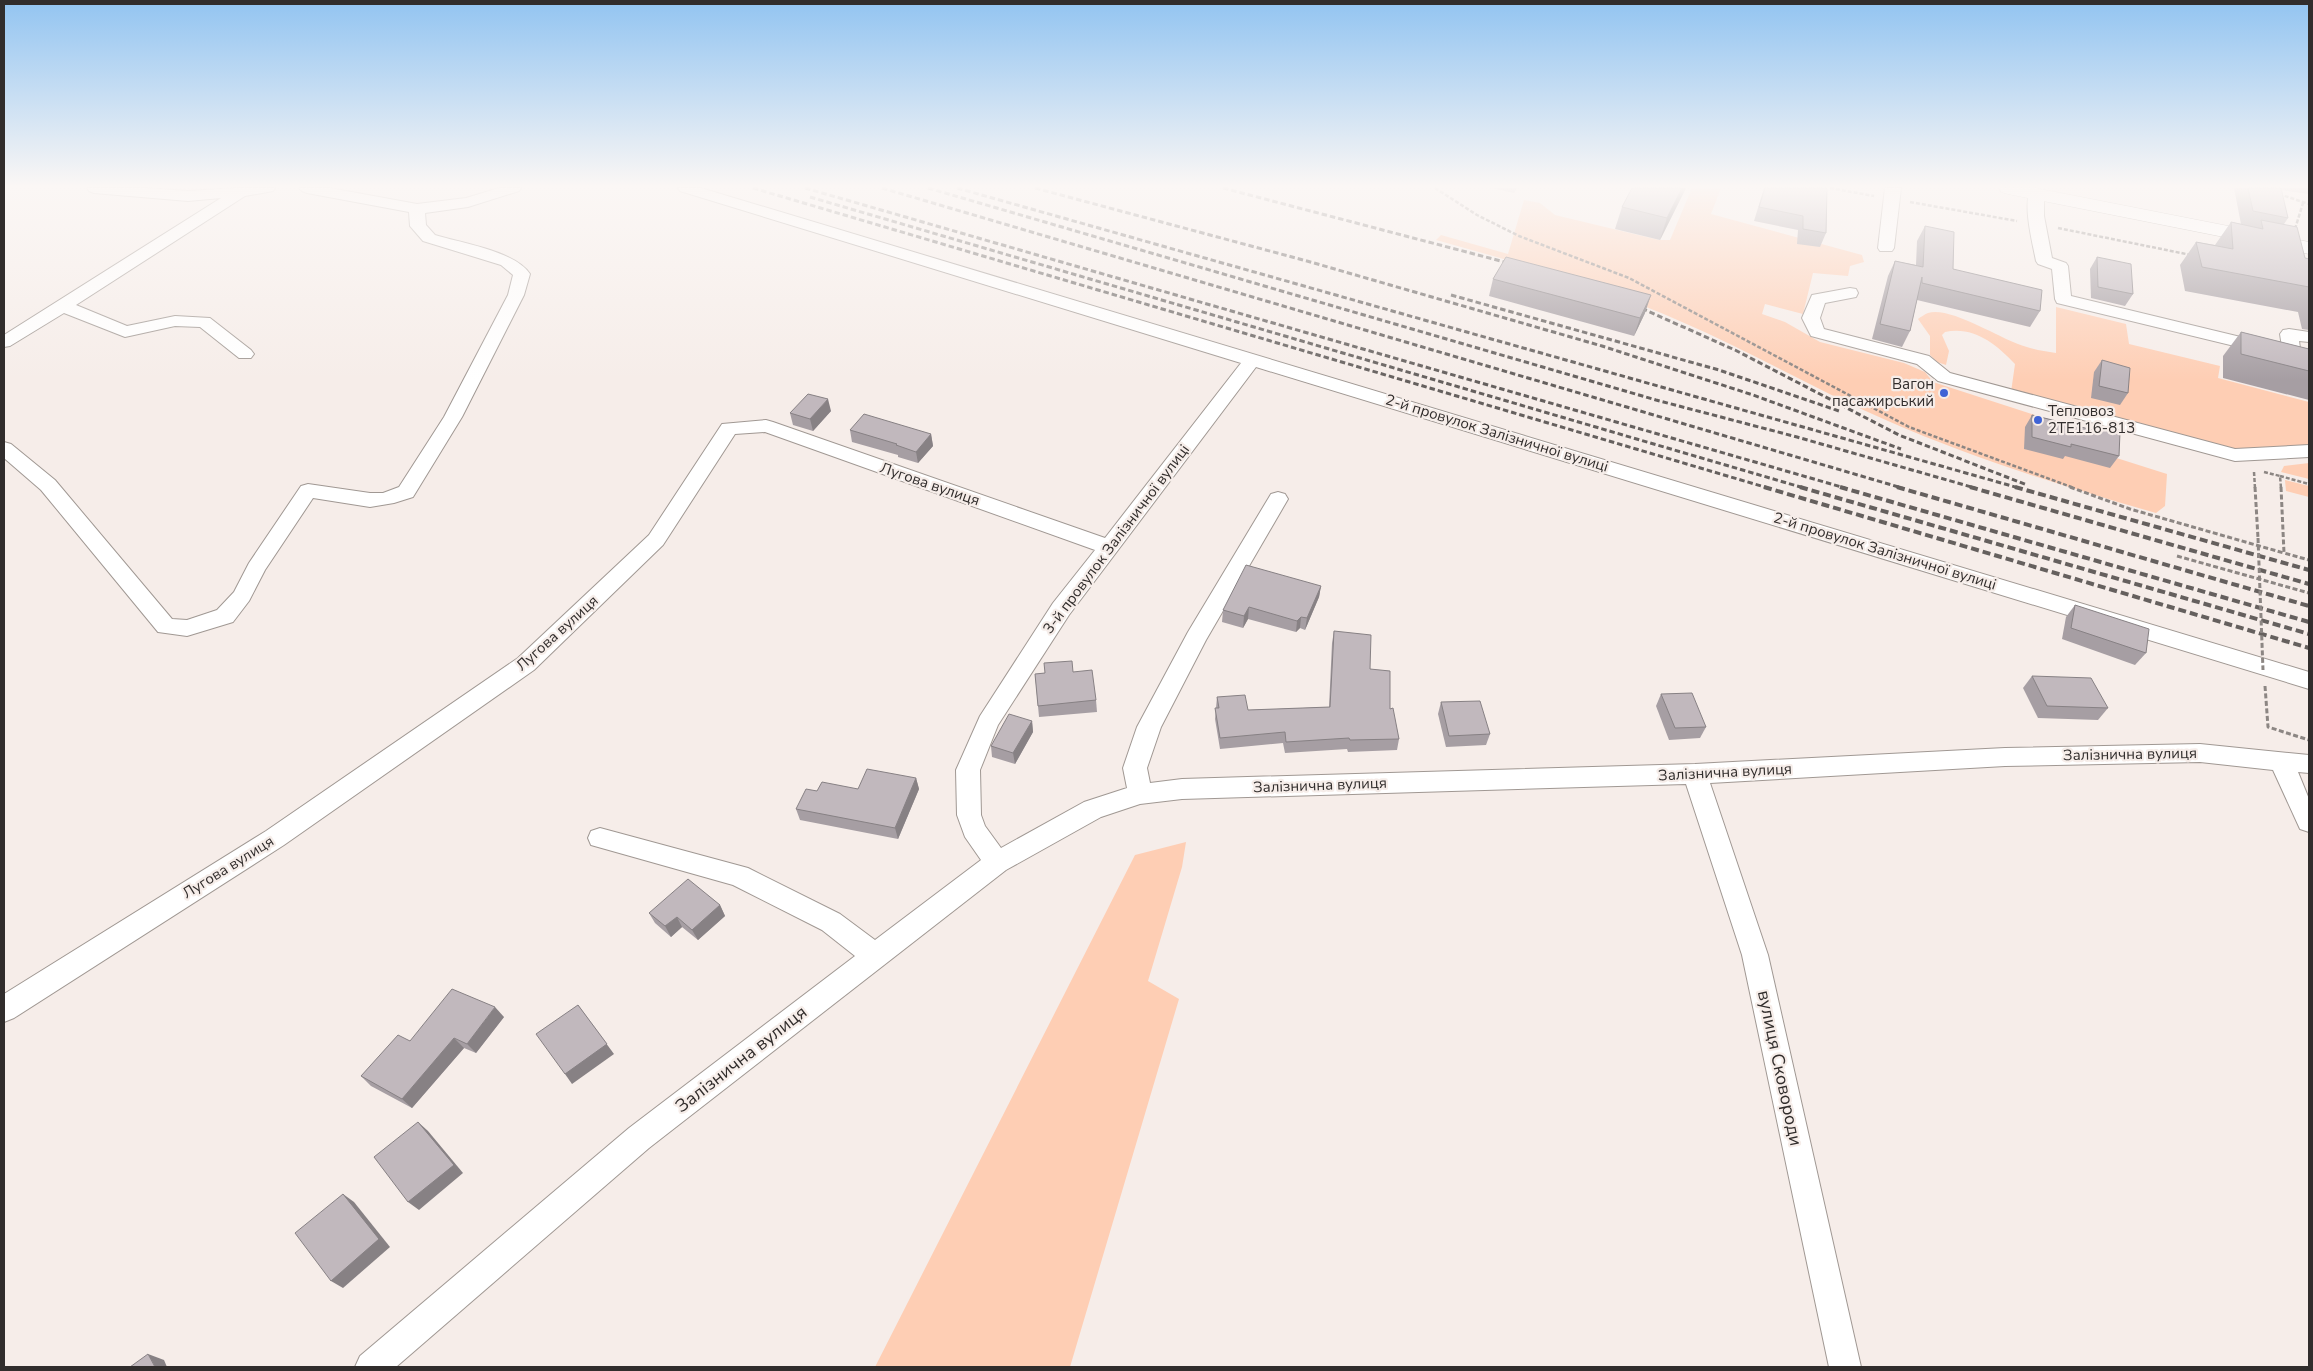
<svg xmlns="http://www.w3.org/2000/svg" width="2313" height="1371" font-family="'Nunito Sans',sans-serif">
  <rect width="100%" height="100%" fill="#f6ede9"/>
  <!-- green -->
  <g fill="#feceb4">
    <path d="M1692,188H1721L1711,214L1862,255L1864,262L1850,266L1848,276L1813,273L1803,314L1765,304L1762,314L1785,322L1820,342L1904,363L1925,372L1933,382L2063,424L2066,442L2167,474L2165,506L2156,513C2065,487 1975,459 1888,421C1818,391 1752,352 1682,322C1602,287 1520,263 1436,240L1441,235L1508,254L1524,200L1540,203L1555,215L1659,240H1670Z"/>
    <path d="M2056,307L2126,324L2129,344L2220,366L2218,378L2309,402V447L2233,451L2011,392L2015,364C1996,344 1974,326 1945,332L1942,335L1949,351L1946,365L1937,362L1930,355V336L1918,319C1921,317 1925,314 1928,313C1949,306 1998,337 2018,344C2031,349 2043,351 2056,353Z"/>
    <polygon points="2309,463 2309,479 2281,472 2284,466"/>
    <polygon points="2285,480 2309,486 2309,497 2286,491"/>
    <polygon points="1186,842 1182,867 1148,981 1179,999 1070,1367 875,1367 1135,855"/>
  </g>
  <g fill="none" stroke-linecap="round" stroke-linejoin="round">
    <!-- minor casing -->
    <g stroke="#a09893" stroke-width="2">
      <g id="minor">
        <polygon points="87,188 146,188 188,191 236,188 275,188 273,191 245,196 76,305 127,326 175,316 210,318 251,350 254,354 251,358 239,358 200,327 175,326 125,337 64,313 10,346 4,347 4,335 221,198 188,201 94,193 89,191"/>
        <path d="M299,188H330L417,204L466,198L499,188H521L519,191L468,207L425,213L426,225L435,235C461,243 515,251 530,274L524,295L462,417L413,497L394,503L370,507L313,498L265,570L249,601L233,622L187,636L158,632L41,490L4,458V442L11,444L55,480L172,619L187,620L217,610L234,592L249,563L301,486L308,484L370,493H383L399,487L444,417L508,295L513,275L501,265L423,241L410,226L409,212L307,193L302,191Z"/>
        <polygon points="678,188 701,188 2309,672 2309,689 1256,367 1069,615 998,725 980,770 981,815 985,826 1001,848 1084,802 1127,788 1123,768 1137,727 1188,632 1268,499 1271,494 1278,492 1285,494 1288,499 1206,640 1161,727 1147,768 1150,783 1182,779 1695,764 2005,748 2200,744 2309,755 2309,773 2298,772 2309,799 2309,832 2300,829 2273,770 2200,762 2005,766 1710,783 1768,955 1861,1367 1829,1367 1742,955 1686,784 1182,799 1140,804 1101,817 1006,870 649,1148 396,1367 355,1367 360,1356 629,1128 855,956 822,930 733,885 591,845 588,838 591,831 600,828 748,868 840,914 875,940 981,860 965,837 957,815 956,770 980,716 1053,603 1095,550 765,432 735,434 663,545 534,670 284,845 14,1018 4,1022 4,994 266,831 518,658 649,535 722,424 766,420 773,422 1105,538 1241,363 680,191"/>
        <polygon points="1885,188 1901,188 1894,248 1892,251 1880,251 1878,248"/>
        <path d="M2036,188L2041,190L2044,193V216L2052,258L2066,263L2068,266L2071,296L2282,347L2280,334L2283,330L2289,329L2309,332V342L2299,341L2301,355L2298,359L2292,360L2057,303L2055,299L2052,269L2038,264L2036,261C2033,245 2022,203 2031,190Z"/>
        <polygon points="1850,288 1856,289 1858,293 1856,297 1825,303 1820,318 1824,329 1929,356 1950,373 2235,449 2309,445 2309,457 2235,461 1938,381 1917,364 1811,336 1802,318 1812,295"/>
      </g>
    </g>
    <!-- major casing -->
    <g stroke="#a09893" stroke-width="1">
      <polygon id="major" points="1999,188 2035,188 2309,242 2309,254 2008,194 2001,192"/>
    </g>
    <!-- path-far1 -->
    <g stroke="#8c8683" stroke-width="2.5" stroke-dasharray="4 2" stroke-linecap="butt">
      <polyline points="1435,188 1477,215 1519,236 1629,278 1909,427 2074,488"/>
      <polyline points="1830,188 1874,196"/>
      <polyline points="2279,194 2309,204"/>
      <polyline points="1910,202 2017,221"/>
      <polyline points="2058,228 2191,255"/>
      <polyline points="2295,229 2303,203"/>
      <polyline points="2254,472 2255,488"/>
      <polyline points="2264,472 2280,476 2281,488"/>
      <polyline points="2280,476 2309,484"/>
    </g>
    <!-- path -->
    <g stroke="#8c8683" stroke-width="3" stroke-dasharray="5 2.5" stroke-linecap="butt">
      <polyline points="2070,487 2130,509 2284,553"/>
      <polyline points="2255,487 2258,538"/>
      <polyline points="2281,487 2284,553 2309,560"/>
      <polyline points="2177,556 2309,593"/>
      <polyline points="2265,686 2268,727 2309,740"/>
    </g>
    <!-- minor -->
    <use href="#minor" fill="#fff" fill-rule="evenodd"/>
    <!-- major -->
    <use href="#major" fill="#fff" fill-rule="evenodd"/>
    <!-- rail-far1 -->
    <g stroke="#65605e" stroke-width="3" stroke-dasharray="5.5 3" stroke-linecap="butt">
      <polyline points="753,188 1768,488"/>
      <polyline points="805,188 1845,488"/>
      <polyline points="882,188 1902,488"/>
      <polyline points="928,188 1656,400 1797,437 1975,488"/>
      <polyline points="957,188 2019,488"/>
      <polyline points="1035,188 1307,261 1602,346 1753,395 1901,449"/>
      <polyline points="1223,188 1516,265"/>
      <polyline points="810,197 1804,488"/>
      <polyline points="1451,295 1719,370 1839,411"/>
      <polyline points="1634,305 1735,350 1899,435 2027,485"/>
    </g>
    <!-- rail -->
    <g stroke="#65605e" stroke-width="4" stroke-dasharray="8 4" stroke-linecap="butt">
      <polyline points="1764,487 2309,648"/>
      <polyline points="1800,487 2309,634"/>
      <polyline points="1840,487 2309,622"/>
      <polyline points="1897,487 2309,606"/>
      <polyline points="1970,487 2309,584"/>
      <polyline points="2015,487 2309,570"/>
    </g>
    <!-- path-bridge -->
    <polyline stroke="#8c8683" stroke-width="3" stroke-dasharray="5 2.5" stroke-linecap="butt" points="2258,538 2263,670"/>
  </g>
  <!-- wall -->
  <g fill="#a69ea3">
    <polygon points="1492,188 1517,188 1514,193"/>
    <polygon points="1686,188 1660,240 1615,229 1622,207"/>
    <polygon points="1764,188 1827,188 1826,233 1820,247 1797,244 1798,230 1754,221"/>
    <polygon points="2234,188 2309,188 2309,194 2281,190 2288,218 2284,224 2305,258 2309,259 2309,330 2302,329 2298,312 2185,291 2180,265 2196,242 2215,245 2231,222 2241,224"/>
    <polygon points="1925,226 1953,269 2040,311 2030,327 1917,300 1910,331 1902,347 1872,339 1888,276 1895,261 1916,265 1917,241"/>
    <polygon points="2097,257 2133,294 2125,306 2091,298 2090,269"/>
    <polygon points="1493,279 1645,313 1634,336 1489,296"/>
    <polygon points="2241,332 2309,349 2309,400 2223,378 2223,356"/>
    <polygon points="2102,360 2128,393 2120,405 2091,398 2094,372"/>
    <polygon points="831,411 813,431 793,425 790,413"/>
    <polygon points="2032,415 2098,431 2101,427 2119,456 2110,468 2065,456 2063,459 2024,449 2025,427"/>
    <polygon points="850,430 931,434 933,446 918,463 898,457 898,455 852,442"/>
    <polygon points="1321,586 1319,597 1305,630 1300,628 1296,632 1248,619 1243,628 1222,622 1223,610"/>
    <polygon points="2075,605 2146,653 2135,665 2062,639 2066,617"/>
    <polygon points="1334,631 1370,669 1390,709 1399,739 1397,750 1348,752 1347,749 1285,753 1283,743 1220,749 1215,719 1217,697 1248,710 1329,707 1332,643"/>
    <polygon points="1073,672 1096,700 1097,712 1039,717 1035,674"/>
    <polygon points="2032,676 2108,708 2098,720 2038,718 2023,688"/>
    <polygon points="1661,694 1706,727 1700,738 1669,740 1656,706"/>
    <polygon points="1441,702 1490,734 1486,745 1446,747 1438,714"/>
    <polygon points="1032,721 1033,732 1015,764 992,757 991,746"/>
    <polygon points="916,778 919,789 898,839 800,820 796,809 817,791 858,789"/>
    <polygon points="720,905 725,916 698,940 682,927 671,937 655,923 649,913"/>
    <polygon points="504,1017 476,1053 464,1048 412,1108 371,1086 361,1076 410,1041"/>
  </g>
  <!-- shaded-wall -->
  <g fill="#878184">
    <polygon points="1682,188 1686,188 1660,240 1667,218"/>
    <polygon points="1651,295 1645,313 1634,336 1640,318"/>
    <polygon points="828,399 831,411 813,431 810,419"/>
    <polygon points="931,434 933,446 918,463 916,452"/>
    <polygon points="1321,586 1319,597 1305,630 1307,618"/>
    <polygon points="1249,607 1248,619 1243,628 1244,616"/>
    <polygon points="1301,617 1300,628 1296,632 1297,621"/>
    <polygon points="1032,721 1033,732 1015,764 1013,753"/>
    <polygon points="916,778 919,789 898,839 895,828"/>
    <polygon points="720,905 725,916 698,940 692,930"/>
    <polygon points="677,917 682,927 671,937 665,926"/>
    <polygon points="578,1005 614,1054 572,1084 565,1074"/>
    <polygon points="495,1007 504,1017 476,1053 467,1044"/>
    <polygon points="454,1038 464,1048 412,1108 402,1099"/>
    <polygon points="418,1122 428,1131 463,1173 419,1210 408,1202"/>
    <polygon points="343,1194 354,1202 390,1247 343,1288 331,1281"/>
    <polygon points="148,1354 164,1360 167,1367 155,1367"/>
  </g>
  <!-- building -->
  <g fill="#c1b8bd" stroke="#878184">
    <polygon points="1632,188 1682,188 1667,218 1622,207"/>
    <polygon points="1765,188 1827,188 1826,233 1803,229 1803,216 1759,207"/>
    <polygon points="2248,188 2281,188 2288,218 2253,211"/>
    <polygon points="2261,220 2297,227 2305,258 2309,259 2309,287 2202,267 2196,242 2233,249 2231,222 2263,229"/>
    <polygon points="1925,226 1954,232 1953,269 2042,290 2040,311 1922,283 1922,277 1910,331 1880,324 1895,261 1923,267"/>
    <polygon points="1506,257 1651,295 1640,318 1493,279"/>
    <polygon points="2097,257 2131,264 2133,294 2098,287"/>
    <polygon points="2241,332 2309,349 2309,371 2241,354"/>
    <polygon points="2102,360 2130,368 2128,393 2099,386"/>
    <polygon points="808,394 828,399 810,419 790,413"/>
    <polygon points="864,414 931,434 916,452 896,445 897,444 850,430"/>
    <polygon points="2032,415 2101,432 2101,427 2120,432 2119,456 2071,444 2071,447 2032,437"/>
    <polygon points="1246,565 1321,586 1307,618 1301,617 1297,621 1249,607 1244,616 1223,610"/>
    <polygon points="2075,605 2149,629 2146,653 2071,628"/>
    <polygon points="1334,631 1371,635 1370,669 1390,671 1390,709 1393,708 1399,739 1350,740 1349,738 1286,742 1285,732 1220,738 1215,708 1219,708 1217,697 1245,695 1248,710 1330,707"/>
    <polygon points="1072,661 1073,672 1092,670 1096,700 1038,706 1035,674 1045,673 1044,663"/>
    <polygon points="2032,676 2091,678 2108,708 2047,706"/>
    <polygon points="1692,693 1706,727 1675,728 1661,694"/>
    <polygon points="1480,701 1490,734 1449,736 1441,702"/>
    <polygon points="1009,714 1032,721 1013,753 991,746"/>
    <polygon points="867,769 916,778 895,828 796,809 806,789 817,791 822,782 858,789"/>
    <polygon points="688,879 720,905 692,930 677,917 665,926 649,913"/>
    <polygon points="452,989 495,1007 467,1044 454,1038 402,1099 361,1076 398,1035 410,1041"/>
    <polygon points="578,1005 607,1044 565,1074 536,1034"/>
    <polygon points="418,1122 454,1165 408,1202 374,1157"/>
    <polygon points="343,1194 379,1239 331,1281 295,1233"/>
    <polygon points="148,1354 155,1367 130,1367"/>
  </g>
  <!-- sky -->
  <linearGradient id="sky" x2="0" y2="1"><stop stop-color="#92c4f1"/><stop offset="0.49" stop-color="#fbf7f5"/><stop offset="1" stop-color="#fbf7f5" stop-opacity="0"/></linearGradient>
  <rect width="2313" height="380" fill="url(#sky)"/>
  <!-- markers -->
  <g fill="#3f63d5" stroke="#f6ede9" stroke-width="2">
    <circle cx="1944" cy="393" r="5"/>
    <circle cx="2038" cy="420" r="5"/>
  </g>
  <g text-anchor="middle" stroke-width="4.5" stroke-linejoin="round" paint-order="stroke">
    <!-- poi labels -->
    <g font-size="15" fill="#312d2c" stroke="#f6ede9" text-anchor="end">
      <text x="1934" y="389">Вагон<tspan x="1934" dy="17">пасажирський</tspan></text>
      <text x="2048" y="416" text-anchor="start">Тепловоз<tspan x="2048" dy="17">2ТЕ116-813</tspan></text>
    </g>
    <!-- street labels -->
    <g font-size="15" fill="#312d2c" stroke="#f6ede9">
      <text transform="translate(1497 433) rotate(17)" y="5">2-й провулок Залізничної вулиці</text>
      <text transform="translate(930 484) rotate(19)" y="5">Лугова вулиця</text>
      <text transform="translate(1116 539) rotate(-53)" y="5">3-й провулок Залізничної вулиці</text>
      <text transform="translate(1885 551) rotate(17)" y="5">2-й провулок Залізничної вулиці</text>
      <text transform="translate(557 633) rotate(-42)" y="5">Лугова вулиця</text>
      <text transform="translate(2130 754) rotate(-1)" y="5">Залізнична вулиця</text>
      <text transform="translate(1725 772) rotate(-3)" y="5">Залізнична вулиця</text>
      <text transform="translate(1320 785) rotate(-2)" y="5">Залізнична вулиця</text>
      <text transform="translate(228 867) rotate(-32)" y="5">Лугова вулиця</text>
    </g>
    <!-- near-street labels -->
    <g font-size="18" fill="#312d2c" stroke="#f6ede9">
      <text transform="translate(741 1059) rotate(-38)" y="6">Залізнична вулиця</text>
      <text transform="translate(1780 1068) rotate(78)" y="6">вулиця Сковороди</text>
    </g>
  </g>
  <!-- border -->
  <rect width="2313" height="1371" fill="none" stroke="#312d2c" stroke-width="10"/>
</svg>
